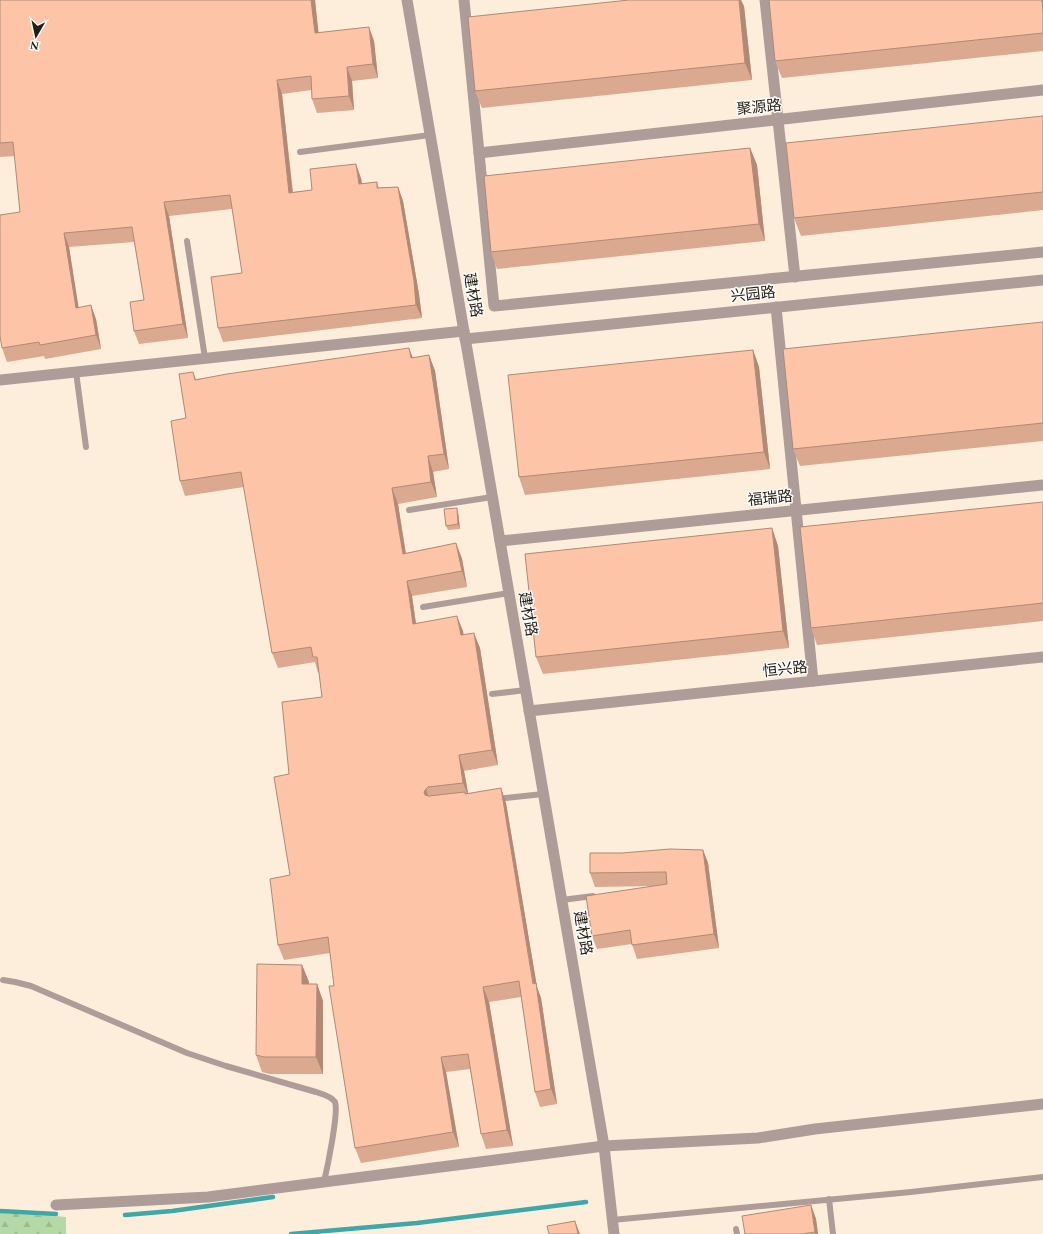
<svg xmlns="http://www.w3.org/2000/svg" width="1043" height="1234" font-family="Spectral,'Noto Sans SC',serif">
  <defs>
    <pattern id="forest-firs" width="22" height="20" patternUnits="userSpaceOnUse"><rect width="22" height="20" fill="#b4d9a7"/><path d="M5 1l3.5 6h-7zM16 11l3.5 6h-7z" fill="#9bba8f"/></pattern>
  </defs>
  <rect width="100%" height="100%" fill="#fdeedb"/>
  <!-- forest -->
  <polygon fill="url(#forest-firs)" points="0,1213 66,1217 66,1234 0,1234"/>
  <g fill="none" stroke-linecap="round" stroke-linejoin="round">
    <!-- stream -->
    <g stroke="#3ea7a8" stroke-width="4.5">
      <polyline points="0,1211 56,1214"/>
      <polyline points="125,1215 172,1211 273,1197"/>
      <polyline points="291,1234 417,1223 586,1202"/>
    </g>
    <!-- service -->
    <g stroke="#ae9c99" stroke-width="6">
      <polyline points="300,152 430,135"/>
      <polyline points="187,241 205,358"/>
      <polyline points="76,372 86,447"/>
      <polyline points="409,510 492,497"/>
      <polyline points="423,607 509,593"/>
      <polyline points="492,694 526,690"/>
      <polyline points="497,799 543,794"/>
      <polyline points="562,900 593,896"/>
      <path d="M3,980L15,982L31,986L187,1053L226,1066L316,1092C322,1094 331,1096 335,1102C339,1112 327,1169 324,1182"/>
      <polyline points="829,1199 833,1234"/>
      <polyline points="612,1220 911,1192 1043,1177"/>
      <polyline points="736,1229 737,1234"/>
    </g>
    <!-- minor -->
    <g stroke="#ae9c99" stroke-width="11">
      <polyline points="464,0 494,306 1043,252"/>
      <polyline points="765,0 795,277"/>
      <polyline points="479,153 1043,90"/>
      <polyline points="776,307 813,681"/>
      <polyline points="465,339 1043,280"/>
      <polyline points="0,380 464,331"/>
      <polyline points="500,541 1043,485"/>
      <polyline points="529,711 1043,657"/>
      <polyline points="56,1205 208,1197 604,1146 758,1138 815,1129 1043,1104"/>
    </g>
    <!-- tertiary -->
    <polyline stroke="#ae9c99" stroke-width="11" points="407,0 604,1146 614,1234"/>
  </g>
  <!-- wall -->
  <g fill="#daa990">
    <polygon points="0,0 315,0 318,32 374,41 378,78 352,81 354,110 317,113 312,99 312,90 282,94 293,192 312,190 361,178 362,184 377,182 379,188 398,187 403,201 419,294 422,318 223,342 218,328 242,273 232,209 169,216 188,338 139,344 134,331 144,300 134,242 69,247 78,308 96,319 101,349 45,359 44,356 7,362 2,348 20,212 15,156 0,157"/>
    <polygon points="1043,0 1043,51 782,78 775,61"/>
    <polygon points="744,6 752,80 482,108 475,91"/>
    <polygon points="1043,116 1043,210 801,236 794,218"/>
    <polygon points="750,148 757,165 765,241 497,269 491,252"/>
    <polygon points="1043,322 1043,441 800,466 793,449"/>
    <polygon points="753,350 759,367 770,469 525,495 519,477"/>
    <polygon points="429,355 435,371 449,469 433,472 437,497 398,504 406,553 456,543 462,559 467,587 412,596 416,623 463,631 463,635 480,648 498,765 464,771 468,793 506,803 537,987 541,998 557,1104 540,1107 535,1092 521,997 489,1002 513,1146 486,1149 481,1134 470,1069 446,1072 459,1147 361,1163 355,1148 330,953 284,960 278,945 290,875 289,774 322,697 319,672 318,673 315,662 278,668 272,653 244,487 185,496 180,481 186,418 193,372 196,379 413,358"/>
    <polygon points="1043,502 1043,621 817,645 811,628"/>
    <polygon points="458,512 460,529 448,530 446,526"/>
    <polygon points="772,528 778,546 789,648 543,674 536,657"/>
    <polygon points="703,850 708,863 719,948 637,959 632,944 597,949 592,936 653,886 595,887 590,873 622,853"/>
    <polygon points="302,965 309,982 309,984 317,984 323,1001 323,1074 270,1074 262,1072 256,1055"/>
    <polygon points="811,1205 816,1219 818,1234 745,1234"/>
  </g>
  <!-- shaded-wall -->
  <g fill="#b18975">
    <polygon points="311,0 315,0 320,46 315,33"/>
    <polygon points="739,0 741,0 744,6 752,80 745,63"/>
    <polygon points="1042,0 1043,0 1043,13"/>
    <polygon points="369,27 374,41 378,78 373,64"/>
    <polygon points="347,67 352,81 354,110 349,96"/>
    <polygon points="277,80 282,94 294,206 289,193"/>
    <polygon points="750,148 757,165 765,241 759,224"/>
    <polygon points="356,164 361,178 364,198 359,184"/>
    <polygon points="398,187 403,201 419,294 422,318 416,305"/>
    <polygon points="164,202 169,216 188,338 183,324"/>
    <polygon points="64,233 69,247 81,322 76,308"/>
    <polygon points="91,305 96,319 101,349 96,335"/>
    <polygon points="409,348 415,363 411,358"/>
    <polygon points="753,350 759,367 770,469 764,452"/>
    <polygon points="429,355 435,371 449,469 444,454"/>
    <polygon points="428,456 433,472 437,497 431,482"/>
    <polygon points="392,488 398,504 408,569 403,554"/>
    <polygon points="457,508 458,512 460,529 458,524"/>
    <polygon points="772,528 778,546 789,648 783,631"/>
    <polygon points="456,543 462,559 467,587 462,571"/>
    <polygon points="407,581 412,596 418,639 413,624"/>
    <polygon points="457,616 463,631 466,650 461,635"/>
    <polygon points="474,633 480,648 498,765 492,750"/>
    <polygon points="459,755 464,771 469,798 463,783"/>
    <polygon points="501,788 506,803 537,987 541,998 557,1104 551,1089"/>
    <polygon points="426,789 431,804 430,807 424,792"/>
    <polygon points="703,850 708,863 719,948 714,934"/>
    <polygon points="302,965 309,982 308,1001 302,984"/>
    <polygon points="317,984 323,1001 323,1074 316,1057"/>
    <polygon points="483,987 489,1002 513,1146 507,1130"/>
    <polygon points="441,1057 446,1072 459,1147 453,1132"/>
    <polygon points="811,1205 816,1219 818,1234 815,1234 815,1232"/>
    <polygon points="575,1221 580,1234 578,1234"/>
  </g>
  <!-- building -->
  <g fill="#fdc4a7" stroke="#b18975">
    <polygon points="0,0 311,0 315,33 369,27 373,64 347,67 349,96 312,99 311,76 277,80 289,193 312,190 310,169 356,164 359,184 377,182 377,188 398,187 414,281 416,305 218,328 211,277 242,273 230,195 164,202 183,324 134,331 130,302 144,300 132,227 64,233 76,308 91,305 96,335 40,345 39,342 2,348 0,336 0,215 20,212 13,142 0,143"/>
    <polygon points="629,0 739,0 745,63 475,91 468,17"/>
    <polygon points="769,0 1042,0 1043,13 1043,33 775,61"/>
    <polygon points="1043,116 1043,192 794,218 786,143"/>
    <polygon points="750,148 759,224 491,252 484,176"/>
    <polygon points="1043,322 1043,423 793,449 783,349"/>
    <polygon points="409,348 411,358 429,355 444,454 428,456 431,482 392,488 403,554 456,543 462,571 407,581 413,624 457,616 461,635 474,633 492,750 459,755 463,783 428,787 426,789 424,792 425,795 429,796 465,792 465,794 501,788 533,984 536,983 551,1089 535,1092 519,981 483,987 507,1130 481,1134 468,1054 441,1057 453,1132 355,1148 329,986 334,986 328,937 278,945 270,879 290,875 274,777 289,774 282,702 322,697 317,657 313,657 311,647 272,653 241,472 180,481 171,421 186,418 179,374 193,372 195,380 227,374"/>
    <polygon points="753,350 764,452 519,477 508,375"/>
    <polygon points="1043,502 1043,603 811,628 800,527"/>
    <polygon points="457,508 458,524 446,526 444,509"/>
    <polygon points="772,528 783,631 536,657 525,554"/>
    <polygon points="670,849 703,850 714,934 632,945 630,930 592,936 586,896 667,884 666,872 590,873 590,853 622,853"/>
    <polygon points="257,964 302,965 302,984 317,984 316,1057 264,1057 256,1055"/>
    <polygon points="811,1205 815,1232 802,1234 745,1234 742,1216"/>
    <polygon points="575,1221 578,1234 549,1234 547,1226"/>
  </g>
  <g text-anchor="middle" stroke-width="3" stroke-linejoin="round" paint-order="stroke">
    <!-- street labels -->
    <g font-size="15" fill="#261d11" stroke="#fdfdfd">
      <text transform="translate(759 107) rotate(-6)" y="5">聚源路</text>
      <text transform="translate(753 294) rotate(-6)" y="5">兴园路</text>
      <text transform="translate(473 295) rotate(80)" y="5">建材路</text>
      <text transform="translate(770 498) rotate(-6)" y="5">福瑞路</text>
      <text transform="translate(528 614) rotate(80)" y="5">建材路</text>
      <text transform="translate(785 669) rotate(-6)" y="5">恒兴路</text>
      <text transform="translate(583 933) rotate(80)" y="5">建材路</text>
    </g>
  </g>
  <!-- north arrow -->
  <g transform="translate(36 36) rotate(189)" stroke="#fdfdfd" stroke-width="3" paint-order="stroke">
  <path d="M0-3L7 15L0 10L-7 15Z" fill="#261d11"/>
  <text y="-6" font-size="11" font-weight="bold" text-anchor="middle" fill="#261d11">N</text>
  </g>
</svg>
